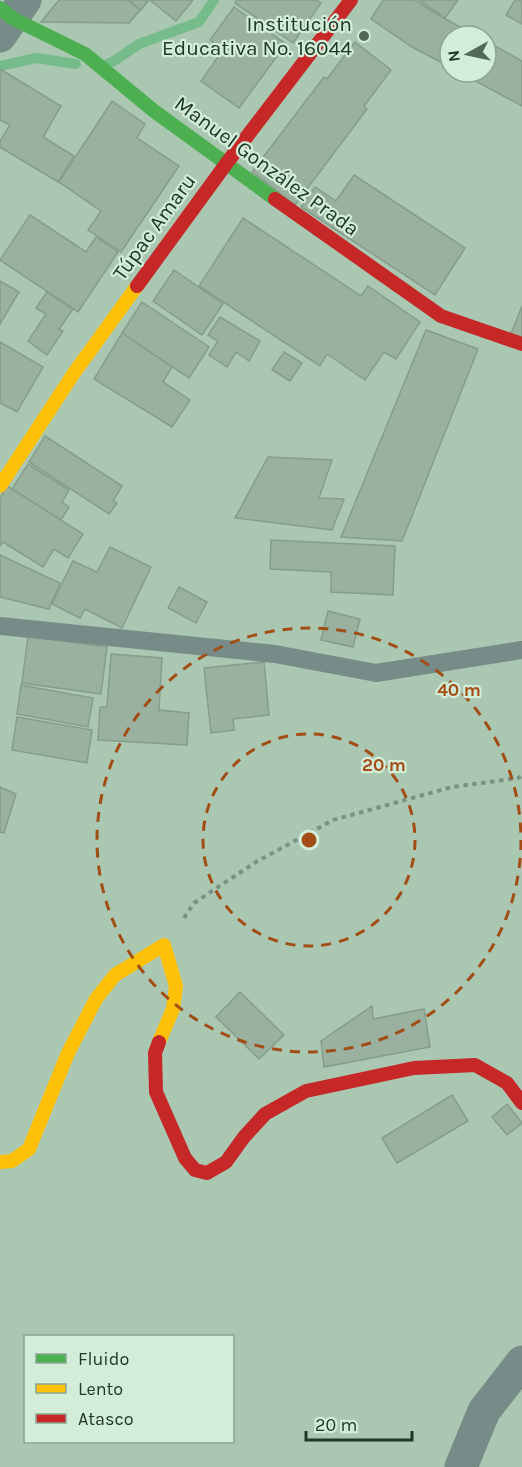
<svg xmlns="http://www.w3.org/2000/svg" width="522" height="1467" font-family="Karla,sans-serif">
  <rect width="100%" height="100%" fill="#aac7b1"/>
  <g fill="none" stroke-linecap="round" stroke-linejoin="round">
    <!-- stream -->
    <g stroke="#76bc8a" stroke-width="10">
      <polyline points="106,65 117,59 139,44 199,22 214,0"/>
      <polyline points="0,66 36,58 76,64"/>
    </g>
  </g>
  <!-- building -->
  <g fill="#9ab19f" stroke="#859d8b" stroke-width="1.5">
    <polygon points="59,0 128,0 140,10 129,23 41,22"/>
    <polygon points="129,0 149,0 141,10"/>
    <polygon points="152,0 193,0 176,21 151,1"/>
    <polygon points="237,0 316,0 321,3 293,43 235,3"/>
    <polygon points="383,0 415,0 435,13 476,36 450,36 450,67 412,47 371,19"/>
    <polygon points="419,0 458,0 445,18"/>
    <polygon points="515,0 522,0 522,24 506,15"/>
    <polygon points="234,7 286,44 239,108 201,81 223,50 210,40"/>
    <polygon points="486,41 522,61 522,106 459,72 486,72"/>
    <polygon points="355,42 391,70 364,106 367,109 295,205 252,172 324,77 327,79"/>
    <polygon points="0,69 61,106 43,137 74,156 58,182 0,147 0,141 10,125 0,120"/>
    <polygon points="112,101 145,124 137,138 179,166 121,252 88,230 101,211 59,182"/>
    <polygon points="354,175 465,248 435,295 301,207 315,187 336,201"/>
    <polygon points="30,215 86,252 96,237 118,252 78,312 0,260"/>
    <polygon points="243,218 361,296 368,286 420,322 396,359 384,352 365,380 327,354 320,366 199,286"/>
    <polygon points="174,270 223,304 202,335 153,301"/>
    <polygon points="0,281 19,292 0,324"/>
    <polygon points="47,292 73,309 59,329 63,331 47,355 28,341 46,314 36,308"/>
    <polygon points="142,302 209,347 189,378 122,333"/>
    <polygon points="522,306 522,340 510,336"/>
    <polygon points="220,317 260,341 249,361 236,352 227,367 209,355 218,341 208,335"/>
    <polygon points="426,330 478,349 402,541 341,537"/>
    <polygon points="122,333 172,367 163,382 190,400 172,427 94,379"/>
    <polygon points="0,342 43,367 17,412 0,403"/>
    <polygon points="284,352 302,363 290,381 272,370"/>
    <polygon points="45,436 122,486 113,501 117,503 109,514 29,462"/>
    <polygon points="268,457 332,460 319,498 344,499 332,530 235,518"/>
    <polygon points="28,464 69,490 62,502 69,507 61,520 12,489"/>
    <polygon points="7,486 83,534 68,558 54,549 43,567 3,542 0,546 0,498"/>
    <polygon points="271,540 395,546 393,595 331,592 331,572 270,569"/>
    <polygon points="110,547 151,567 122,628 85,609 80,618 52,604 73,561 97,572"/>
    <polygon points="0,555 60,583 49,609 0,597"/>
    <polygon points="179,587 207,602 196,623 168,608"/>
    <polygon points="328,611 360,619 353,647 321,640"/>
    <polygon points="28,636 107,647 101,694 22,683"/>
    <polygon points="111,654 162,658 159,710 189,713 187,745 98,740 100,707 107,707"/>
    <polygon points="264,662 269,715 233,719 234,730 211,733 204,668"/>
    <polygon points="21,685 93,698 88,727 17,714"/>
    <polygon points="17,717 92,730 87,763 12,750"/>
    <polygon points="0,787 16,794 4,833 0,832"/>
    <polygon points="240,992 284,1035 259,1059 216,1017"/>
    <polygon points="372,1006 373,1019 424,1009 430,1047 324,1067 321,1041"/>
    <polygon points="452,1095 468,1121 397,1163 382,1138"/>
    <polygon points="507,1104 522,1123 507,1135 492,1117"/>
  </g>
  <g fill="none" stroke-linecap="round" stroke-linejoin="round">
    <!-- path -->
    <polyline stroke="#7c9188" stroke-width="4" stroke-dasharray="4.5 4.5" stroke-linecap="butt" points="184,918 194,903 256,862 333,820 452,787 518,778 522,776"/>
    <!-- lane -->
    <polyline stroke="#778c88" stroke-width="18" points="0,626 275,654 376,673 522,650"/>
    <!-- street -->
    <g stroke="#778c88" stroke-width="33">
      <polyline points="0,36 12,18 25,0"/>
      <polyline points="461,1467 484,1411 522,1362"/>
    </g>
    <!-- fast -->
    <polyline stroke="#4caf50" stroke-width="14" points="0,8 12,18 85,54 154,111 275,199"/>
    <!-- slow -->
    <g stroke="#ffc107" stroke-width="14">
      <polyline points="0,486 74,373 137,286"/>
      <polyline points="0,1162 12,1161 29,1149 68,1053 96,999 115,975 164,945 176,986 173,1009 159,1042"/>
    </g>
    <!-- jam -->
    <g stroke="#c62828" stroke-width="14">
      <polyline points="275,199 441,316 522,344"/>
      <polyline points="137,286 226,164 351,0"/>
      <polyline points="159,1042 155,1053 156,1092 185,1158 195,1170 207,1173 226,1162 244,1137 265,1114 306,1091 414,1068 475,1065 507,1083 522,1103"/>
    </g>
  </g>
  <!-- distance rings -->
  <g fill="none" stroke="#a24d15" stroke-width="3" stroke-dasharray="10 8">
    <circle cx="309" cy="840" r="106"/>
    <circle cx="309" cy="840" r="212"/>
  </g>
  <!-- markers -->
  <circle fill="#516a57" stroke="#d2edd8" stroke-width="2" cx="364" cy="36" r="6"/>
  <g text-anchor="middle" stroke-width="4.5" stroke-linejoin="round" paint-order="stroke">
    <!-- poi labels -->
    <g font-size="21" fill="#213827" stroke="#d2edd8" text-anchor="end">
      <text x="352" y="31">Institución<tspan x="352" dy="24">Educativa No. 16044</tspan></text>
    </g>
    <!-- street labels -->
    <g font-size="21" fill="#213827" stroke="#d2edd8">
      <text transform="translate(267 166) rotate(36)" y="7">Manuel González Prada</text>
      <text transform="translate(154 227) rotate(-54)" y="7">Túpac Amaru</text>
    </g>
  </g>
  <circle cx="309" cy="840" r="9" fill="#a24d15" stroke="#d2edd8" stroke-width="3"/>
  <g font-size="18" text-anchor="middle" font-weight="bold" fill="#a24d15" stroke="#d2edd8" stroke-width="4.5" stroke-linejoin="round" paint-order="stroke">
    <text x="459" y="696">40 m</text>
    <text x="384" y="771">20 m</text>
  </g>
  <!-- legend -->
  <rect x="24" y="1335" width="210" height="108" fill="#d2edd8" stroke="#8ba591" stroke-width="1.5"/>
  <rect x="36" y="1354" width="30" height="9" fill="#4caf50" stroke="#8ba591" stroke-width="1.5"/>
  <text x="78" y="1365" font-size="18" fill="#213827">Fluido</text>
  <rect x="36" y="1384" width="30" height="9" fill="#ffc107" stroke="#8ba591" stroke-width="1.5"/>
  <text x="78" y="1395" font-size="18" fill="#213827">Lento</text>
  <rect x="36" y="1414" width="30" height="9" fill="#c62828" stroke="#8ba591" stroke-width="1.5"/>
  <text x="78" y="1425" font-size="18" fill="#213827">Atasco</text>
  <!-- north arrow -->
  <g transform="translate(468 54) rotate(262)"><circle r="28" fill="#d2edd8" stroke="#8ba591" stroke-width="1.5"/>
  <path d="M0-4.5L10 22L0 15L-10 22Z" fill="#516a57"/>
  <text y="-9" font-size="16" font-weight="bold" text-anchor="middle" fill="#213827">N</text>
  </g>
  <!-- scale -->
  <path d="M306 1431v9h106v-9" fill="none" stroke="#213827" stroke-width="3"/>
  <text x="315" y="1431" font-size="18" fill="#213827" stroke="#d2edd8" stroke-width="4.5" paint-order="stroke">20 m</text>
</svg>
